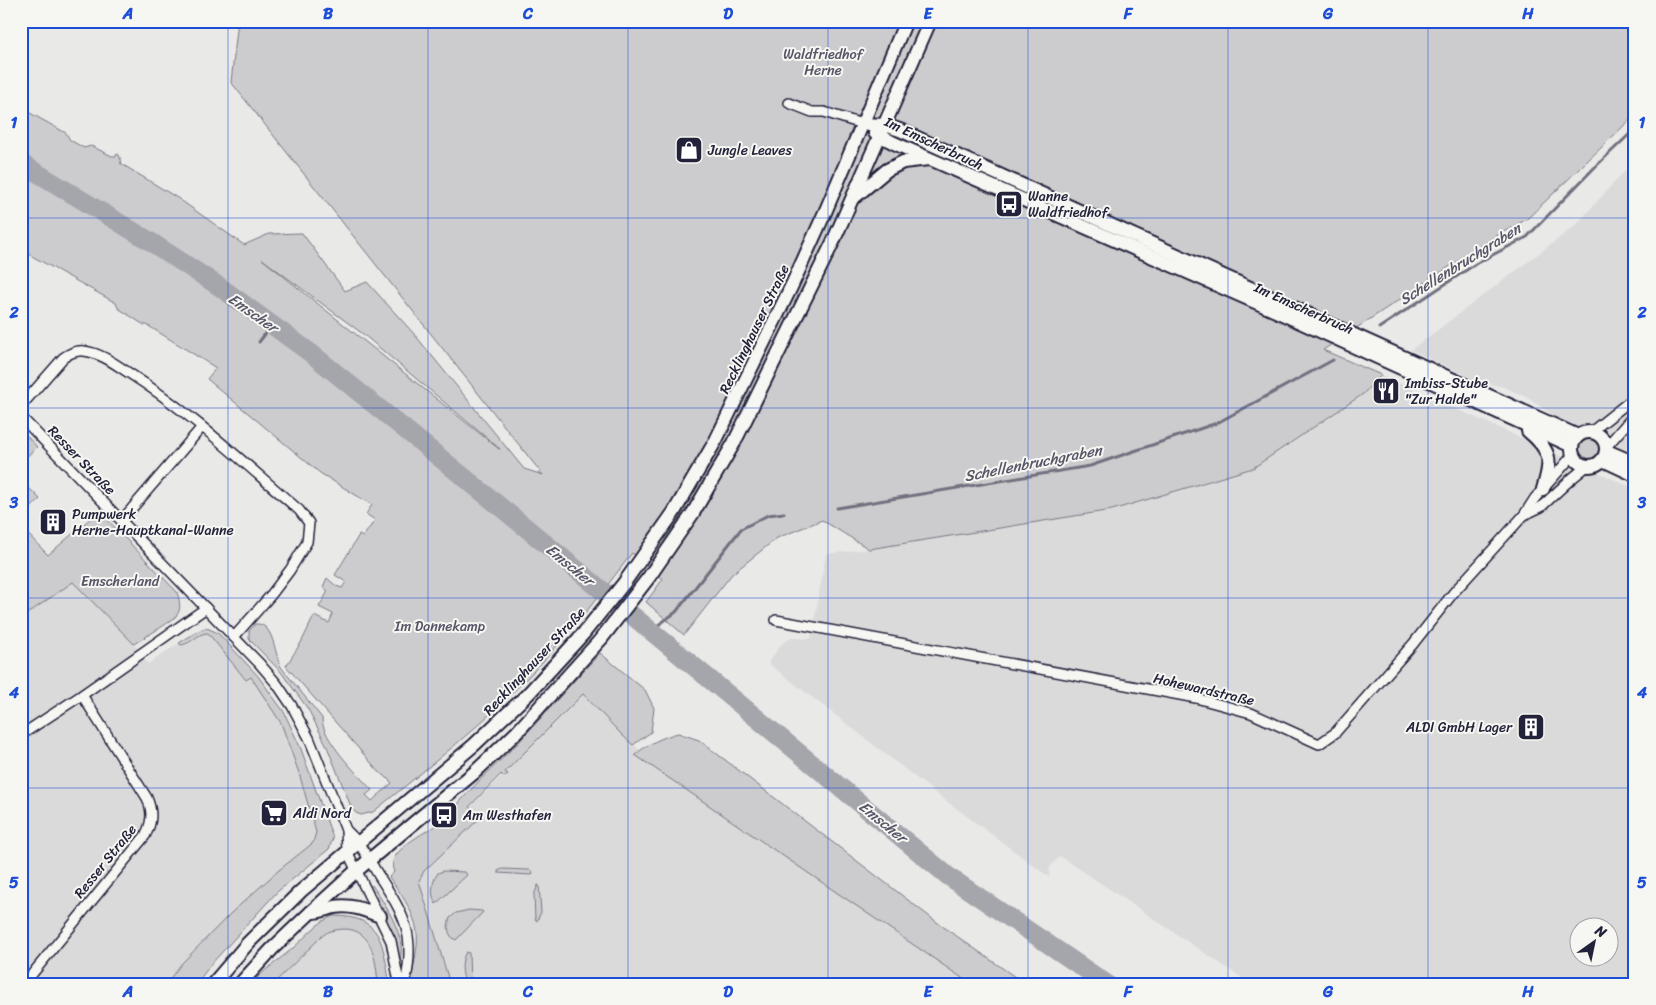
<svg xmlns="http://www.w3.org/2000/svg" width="1656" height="1005" font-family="Sriracha,sans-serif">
  <rect width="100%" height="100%" fill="#e9e9e7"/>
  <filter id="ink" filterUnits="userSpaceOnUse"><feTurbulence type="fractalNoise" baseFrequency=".02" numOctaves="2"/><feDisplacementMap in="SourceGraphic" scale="10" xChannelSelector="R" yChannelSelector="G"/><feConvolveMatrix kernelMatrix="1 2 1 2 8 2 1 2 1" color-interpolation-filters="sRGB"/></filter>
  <g filter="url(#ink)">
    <!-- built -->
    <g fill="#dadada" fill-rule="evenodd">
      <polygon points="1635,163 1635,453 1559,419 1526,397 1504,387 1480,382 1411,350 1575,226 1620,176"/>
      <path d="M1381,375L1635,489V984H1291L1279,976L1274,984H1251L1060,856L1050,867L1049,877L937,794L768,663L781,645L787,640L793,638L811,639L826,554L869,549L1112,510L1253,468L1363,394ZM1578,928H1608V958H1578Z"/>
      <polygon points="73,581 134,644 148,664 179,643 181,645 186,645 202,633 208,633 246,680 251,677 281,723 299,773 316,832 313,843 279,870 231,913 181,964 166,984 21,984 21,618"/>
      <polygon points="583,694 621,734 640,750 636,755 971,984 450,984 420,884 420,877 424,871 479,818 469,808"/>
      <polygon points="351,929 361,934 371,948 377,969 378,984 273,984 322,936 331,930"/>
    </g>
    <!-- green -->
    <g fill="#ccccce" stroke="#777784" fill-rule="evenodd">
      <path d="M238,21H1635V115L1527,219L1496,236L1323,350L1381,375L1363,394L1253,468L1112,510L869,549L822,520L777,538L732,574L684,635L646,602L663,579L632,553C602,593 570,633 536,669C486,722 429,767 373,812L361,815L356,813L352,809L326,744L308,709L281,672L249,639V631L255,624C274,622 274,653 281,667L322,718C321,738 358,775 372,790L366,795L372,801L392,783L384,775L381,774L286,666L302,641L314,616L329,623L333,614L319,607L328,591L323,587L327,578L336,586L342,588L346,582L335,575L359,535L363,537L375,520L366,514L372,505L320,473L207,379L216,368L147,325H144L118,308L116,303L21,250V108L66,133L70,140L84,148L91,146L112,156H116L117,154L119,155L122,163H120L179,199L244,245L269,234L302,233L345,291L367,282L415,335L524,469L543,475L231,82ZM262,259L363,334L500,449H499Z"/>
      <polygon points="22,431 37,447 21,462 21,432"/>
      <circle cx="1589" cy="449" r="10"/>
      <polygon points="21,480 40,499 21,517"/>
      <path d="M99,511L177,592C179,599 182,608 177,615C172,622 143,638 134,644L73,582L21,618V527L48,555Z"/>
      <path d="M207,628L218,633L258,676L284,712L301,749L333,838L329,849L277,892L212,963L196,984H166L181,964L231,913L279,870L313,843L316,832L299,773L281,723L251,677L246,680L208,633C197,633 192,644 181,645L179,643L200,630Z"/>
      <path d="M600,653L645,690L654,708L651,732L633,745L621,734L583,694L505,772L508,774L504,777L501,774L469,807L480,818L424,871L419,881L450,984H411C412,971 416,958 417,945C420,919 403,897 389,877L394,872C383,849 434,830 447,817C454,811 458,803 464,797C481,778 500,761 518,743C546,713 572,682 600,653Z"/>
      <path d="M678,733L699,740L938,923L1025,984H971L635,755C647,744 663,737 678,733Z"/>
      <polygon points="502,869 529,870 532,871 533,874 531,875 498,873 498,871"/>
      <path d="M443,871L465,872L467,875L436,904C430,895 432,881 438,873Z"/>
      <path d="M372,885C385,904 407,937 400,960L391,930L368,889Z"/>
      <polygon points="538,885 539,885 541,912 537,921 535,919 534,895"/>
      <path d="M469,910L482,911L483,912L456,940C447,936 447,926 450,918L456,913Z"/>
      <path d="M333,916C383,916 382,943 390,984H378C376,961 373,929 344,929C334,930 330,930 322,936L273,984H251C264,970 279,960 293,948C306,937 317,922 333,916Z"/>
      <path d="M466,952L469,953L470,984H465C462,972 460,963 466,952Z"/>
    </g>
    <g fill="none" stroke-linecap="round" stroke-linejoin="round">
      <!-- stream -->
      <g stroke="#71717f" stroke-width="3">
        <polyline points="1379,328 1477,263 1527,237 1596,166 1635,129"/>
        <polyline points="259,342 272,325"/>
        <polyline points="837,508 1090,466 1217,423 1333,360"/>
        <polyline points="650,631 676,612 741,529 768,515 784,513"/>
      </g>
      <!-- river -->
      <polyline stroke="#a5a5ac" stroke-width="19" points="21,163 151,242 220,287 312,354 519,522 948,876 1107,984"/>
      <!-- minor casing -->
      <g stroke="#22223b" stroke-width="12">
        <g id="minor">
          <polyline points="789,103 812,112 824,112 862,124"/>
          <path d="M21,406L63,358C70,353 76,350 84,351C101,353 115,364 129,373C190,412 244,463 299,510L309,523L307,542L290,570L271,595L234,637"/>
          <polyline points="21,417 259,663 277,684 292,706 309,738 346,830 347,851 391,941 398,977 401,984"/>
          <polyline points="1591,432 1635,397"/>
          <polyline points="1607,446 1635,414"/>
          <polyline points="1524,515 1541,507 1570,480 1587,466"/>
          <polyline points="122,520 202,427"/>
          <polyline points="776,620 1196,698 1251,713 1319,744 1335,733 1413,644 1454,592 1524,515 1535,498 1573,455"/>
          <polyline points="21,735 82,695 206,608"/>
          <path d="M346,830C361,843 369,860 379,876C405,916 416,935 405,984"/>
          <path d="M24,984L145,836C152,823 153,812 147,798L82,695"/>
        </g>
      </g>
      <!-- secondary casing -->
      <g stroke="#22223b" stroke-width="16">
        <g id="secondary">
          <polyline points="862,124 885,125 900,130 1578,436"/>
          <polyline points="875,133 894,143 1278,312 1572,446"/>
          <polyline points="856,196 887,170 903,162 929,159"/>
          <path d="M1528,431C1552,451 1552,461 1543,489"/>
          <circle cx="1589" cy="449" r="17"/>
          <polyline points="1607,451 1635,463"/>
          <polyline points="1603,460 1635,475"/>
          <path d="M311,912C321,912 326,909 335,907C351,904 365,910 380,916"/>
          <polyline points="213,984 248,943 301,891 474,745 528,694 583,634 624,583 674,512 716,440 792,285 826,210 906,21"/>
          <polyline points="240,984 272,949 311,912 356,871 475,772 517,732 601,639 649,577 693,513 734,443 833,242 930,21"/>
        </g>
      </g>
      <!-- minor -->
      <use href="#minor" stroke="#f6f6f2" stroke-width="9"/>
      <!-- secondary -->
      <use href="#secondary" stroke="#f6f6f2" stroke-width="12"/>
    </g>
  </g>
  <!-- grid -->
  <path fill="none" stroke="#1d4ed8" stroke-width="1" stroke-opacity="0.55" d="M228,21V984M428,21V984M628,21V984M828,21V984M1028,21V984M1228,21V984M1428,21V984M21,218H1635M21,408H1635M21,598H1635M21,788H1635"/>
  <!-- icons -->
  <defs>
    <g id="shop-square" transform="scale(1.4375)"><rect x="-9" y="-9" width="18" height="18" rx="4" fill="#22223b" stroke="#f6f6f2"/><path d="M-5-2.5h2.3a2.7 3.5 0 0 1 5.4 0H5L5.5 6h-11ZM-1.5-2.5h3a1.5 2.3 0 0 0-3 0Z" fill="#fff"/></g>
    <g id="bus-square" transform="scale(1.4375)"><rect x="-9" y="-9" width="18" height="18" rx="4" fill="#22223b" stroke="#f6f6f2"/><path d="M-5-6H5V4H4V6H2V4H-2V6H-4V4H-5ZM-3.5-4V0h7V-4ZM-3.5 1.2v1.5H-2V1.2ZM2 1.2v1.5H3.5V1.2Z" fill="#fff"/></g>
    <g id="restaurant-square" transform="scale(1.4375)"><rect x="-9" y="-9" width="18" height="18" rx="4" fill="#22223b" stroke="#f6f6f2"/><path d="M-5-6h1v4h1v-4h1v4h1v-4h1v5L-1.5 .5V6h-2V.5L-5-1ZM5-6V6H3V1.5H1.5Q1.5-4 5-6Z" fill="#fff"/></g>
    <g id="building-square" transform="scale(1.4375)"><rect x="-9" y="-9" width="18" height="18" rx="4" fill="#22223b" stroke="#f6f6f2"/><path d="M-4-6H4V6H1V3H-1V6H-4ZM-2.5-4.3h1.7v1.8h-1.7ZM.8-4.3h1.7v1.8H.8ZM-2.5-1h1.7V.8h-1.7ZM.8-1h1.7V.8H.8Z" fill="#fff"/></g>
    <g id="supermarket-square" transform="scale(1.4375)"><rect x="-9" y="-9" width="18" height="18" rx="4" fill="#22223b" stroke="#f6f6f2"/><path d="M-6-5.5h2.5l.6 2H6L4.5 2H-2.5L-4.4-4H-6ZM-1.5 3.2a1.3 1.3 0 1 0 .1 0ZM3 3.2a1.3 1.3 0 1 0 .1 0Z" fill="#fff"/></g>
  </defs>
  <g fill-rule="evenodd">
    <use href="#shop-square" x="689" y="150"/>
    <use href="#bus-square" x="1009" y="204"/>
    <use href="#restaurant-square" x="1386" y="391"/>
    <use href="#building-square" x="53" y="522"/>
    <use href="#building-square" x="1531" y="727"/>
    <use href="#supermarket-square" x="274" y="813"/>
    <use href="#bus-square" x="444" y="815"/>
  </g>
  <g text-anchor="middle" stroke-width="4" stroke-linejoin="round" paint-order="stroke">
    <!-- park labels -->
    <g font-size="14" fill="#555567" stroke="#f6f6f2">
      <text x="823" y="59">Waldfriedhof<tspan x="823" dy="16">Herne</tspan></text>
      <text x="120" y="586">Emscherland</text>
      <text x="440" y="631">Im Dannekamp</text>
    </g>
    <!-- street labels -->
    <g font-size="14" fill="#22223b" stroke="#f6f6f2">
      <text transform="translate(934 143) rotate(25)" y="5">Im Emscherbruch</text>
      <text transform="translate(1304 308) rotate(24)" y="5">Im Emscherbruch</text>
      <text transform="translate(754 329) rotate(-64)" y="5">Recklinghauser Straße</text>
      <text transform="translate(82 460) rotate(46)" y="5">Resser Straße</text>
      <text transform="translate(534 661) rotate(-47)" y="5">Recklinghauser Straße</text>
      <text transform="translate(1204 689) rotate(13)" y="5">Hohewardstraße</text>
      <text transform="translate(105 861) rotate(-51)" y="5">Resser Straße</text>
    </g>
    <!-- poi labels -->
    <g font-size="14" fill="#22223b" stroke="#f6f6f2" text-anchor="start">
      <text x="708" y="155">Jungle Leaves</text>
      <text x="1028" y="201">Wanne<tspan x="1028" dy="16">Waldfriedhof</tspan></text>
      <text x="1405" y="388">Imbiss-Stube<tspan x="1405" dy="16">"Zur Halde"</tspan></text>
      <text x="72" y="519">Pumpwerk<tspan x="72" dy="16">Herne-Hauptkanal-Wanne</tspan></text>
      <text x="1512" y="732" text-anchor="end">ALDI GmbH Lager</text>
      <text x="293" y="818">Aldi Nord</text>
      <text x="463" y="820">Am Westhafen</text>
    </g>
    <!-- water labels -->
    <g font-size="15" font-style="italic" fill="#565668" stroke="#f6f6f2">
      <text transform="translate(1460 264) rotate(-32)" y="5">Schellenbruchgraben</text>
      <text transform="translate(253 313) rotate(35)" y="5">Emscher</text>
      <text transform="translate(1033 463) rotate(-11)" y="5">Schellenbruchgraben</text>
      <text transform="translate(570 565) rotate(39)" y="5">Emscher</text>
      <text transform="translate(883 822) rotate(39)" y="5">Emscher</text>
    </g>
  </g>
  <!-- margin -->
  <rect width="1656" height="1005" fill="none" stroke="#f6f6f2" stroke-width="55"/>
  <!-- north arrow -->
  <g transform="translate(1594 942) rotate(33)"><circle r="24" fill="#f6f6f2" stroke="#a1a1a9"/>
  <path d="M0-4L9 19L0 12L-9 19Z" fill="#22223b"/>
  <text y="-8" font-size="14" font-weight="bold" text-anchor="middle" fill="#22223b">N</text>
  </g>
  <rect x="28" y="28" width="1600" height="950" fill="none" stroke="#1d4ed8" stroke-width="2"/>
  <g font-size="16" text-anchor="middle" font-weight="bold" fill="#1d4ed8">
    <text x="128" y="19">A</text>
    <text x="328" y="19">B</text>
    <text x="528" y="19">C</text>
    <text x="728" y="19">D</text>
    <text x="928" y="19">E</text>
    <text x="1128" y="19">F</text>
    <text x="1328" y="19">G</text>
    <text x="1528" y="19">H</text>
    <text x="14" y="128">1</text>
    <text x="1642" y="128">1</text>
    <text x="14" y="318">2</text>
    <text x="1642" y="318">2</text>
    <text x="14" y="508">3</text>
    <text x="1642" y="508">3</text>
    <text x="14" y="698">4</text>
    <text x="1642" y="698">4</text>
    <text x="14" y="888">5</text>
    <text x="1642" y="888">5</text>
    <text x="128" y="997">A</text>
    <text x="328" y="997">B</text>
    <text x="528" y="997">C</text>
    <text x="728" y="997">D</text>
    <text x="928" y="997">E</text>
    <text x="1128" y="997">F</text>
    <text x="1328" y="997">G</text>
    <text x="1528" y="997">H</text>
  </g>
</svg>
